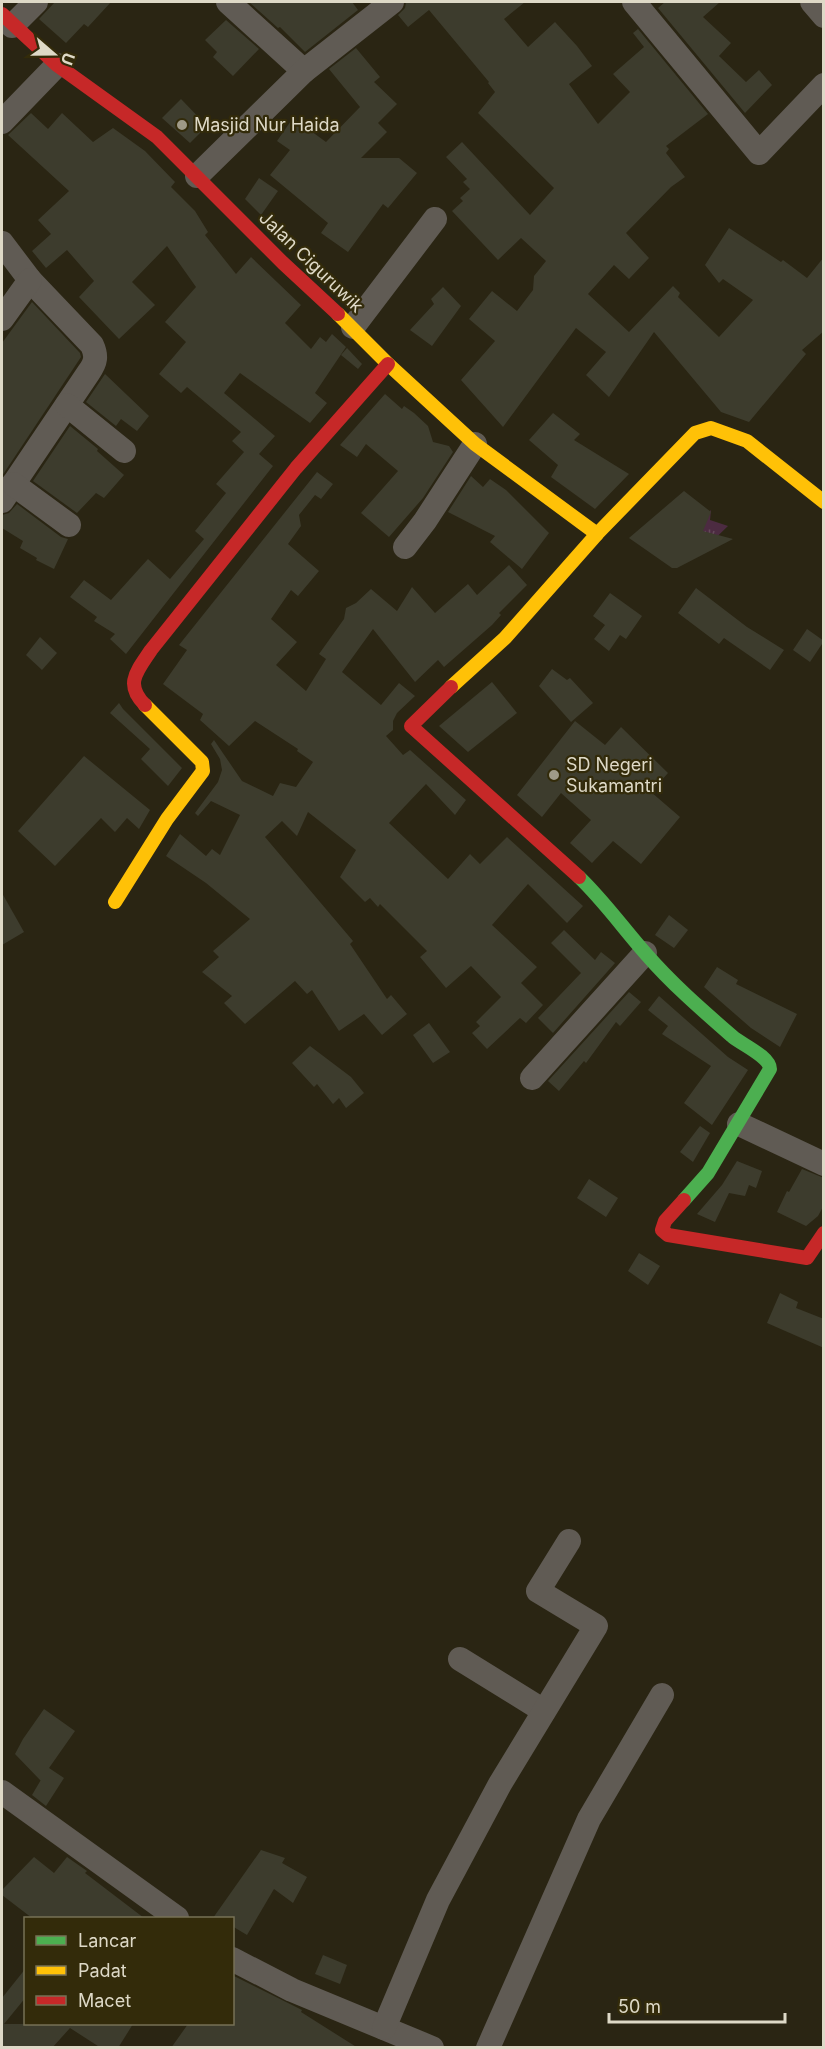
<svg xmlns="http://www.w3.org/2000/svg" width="825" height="2049" font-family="Inter,sans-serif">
  <defs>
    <pattern id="park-tufts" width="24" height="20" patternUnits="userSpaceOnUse" patternTransform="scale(1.5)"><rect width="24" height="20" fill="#4c2b41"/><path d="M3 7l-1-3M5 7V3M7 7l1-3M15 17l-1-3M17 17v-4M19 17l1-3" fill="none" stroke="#65495b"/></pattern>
  </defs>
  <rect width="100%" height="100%" fill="#2a2513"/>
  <!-- park -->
  <polygon fill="url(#park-tufts)" points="711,510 710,520 728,526 701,552 685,538"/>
  <!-- building -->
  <g fill="#3d3c2d">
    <polygon points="55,2 111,2 88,27 84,24 66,43 39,19"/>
    <polygon points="249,2 352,2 358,10 305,52 280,27 278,28"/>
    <polygon points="406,2 525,2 504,19 528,47 555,22 577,46 592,66 569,84 598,124 630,92 613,74 644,47 633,33 638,29 708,114 666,146 669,149 666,153 685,177 671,187 626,233 649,258 629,279 614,265 588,294 629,332 673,286 680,293 678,297 719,337 753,300 723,279 719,283 705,265 729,228 781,262 783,260 807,278 824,257 824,331 802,350 806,354 749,422 721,412 654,332 609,397 586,375 606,352 576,328 503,427 461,380 495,341 469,319 492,291 517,311 533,290 534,276 546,261 521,238 498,260 452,211 463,201 460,198 470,189 463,182 467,179 446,157 462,142 530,215 554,188 478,113 495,92 488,83 489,82 429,10 408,27 398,15 405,8"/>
    <polygon points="665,2 720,2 703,17 731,43 719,56 746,82 759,70 772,85 745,113 658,8"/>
    <polygon points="226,20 259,49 233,76 213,57 217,52 205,40"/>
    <polygon points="356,48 380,77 374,82 397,104 378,123 387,132 361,158 399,158 417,173 388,208 383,204 348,252 321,233 328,223 270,175 290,150 277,141 293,118 326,142 360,107 329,69"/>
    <polygon points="181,99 207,126 190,143 162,118"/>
    <polygon points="31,113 48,129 62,113 93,142 113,128 145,151 175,182 171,187 195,211 208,232 205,235 236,274 251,257 301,305 285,323 311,349 320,337 326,342 332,334 346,347 315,393 327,403 310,423 240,373 224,393 275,436 259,454 273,466 126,654 110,639 115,634 94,621 97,617 70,597 84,580 111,600 148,559 170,579 204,539 195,531 226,493 216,484 244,452 232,441 241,432 187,387 181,393 159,374 186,342 165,322 196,287 167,246 132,282 155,305 119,339 79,297 94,281 67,250 46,268 32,251 51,234 38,220 69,191 8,135"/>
    <polygon points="259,178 278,191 261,215 245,199"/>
    <polygon points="443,287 461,306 432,346 410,330 434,304 431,299"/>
    <polygon points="32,302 80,353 81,357 2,476 2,343"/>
    <polygon points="347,348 362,364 358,369 341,355"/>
    <polygon points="105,374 149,416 137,431 121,419 116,426 86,402"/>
    <polygon points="385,394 402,409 404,406 414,413 428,426 433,442 449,446 453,452 423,498 389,537 361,513 398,471 366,444 357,457 340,445"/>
    <polygon points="553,413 580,434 574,440 629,474 595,509 551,477 558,465 529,440"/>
    <polygon points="70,426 98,449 97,451 124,475 104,498 96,493 77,513 33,481"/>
    <polygon points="317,472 333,484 321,499 315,495 299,515 301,526 288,544 319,571 298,596 291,590 271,619 297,642 276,665 306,691 326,659 319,654 344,619 346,608 356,603 371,589 397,611 412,587 435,613 468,584 477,595 509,565 527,585 499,613 501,615 492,625 444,667 438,660 415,682 373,629 342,672 381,705 399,683 415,696 397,713 393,721 393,730 386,736 403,755 410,750 466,800 455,815 426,784 389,823 448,879 470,854 480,864 507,837 583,906 567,923 528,884 492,925 537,967 521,983 543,1005 526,1023 520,1018 487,1049 472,1033 480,1026 476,1022 501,997 471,966 446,988 420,957 427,951 380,904 378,907 370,898 365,902 340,877 356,850 308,812 297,836 282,821 265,837 353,941 350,944 387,999 391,995 407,1014 382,1035 364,1014 339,1031 312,990 307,994 295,981 245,1024 224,1003 232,996 202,972 219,957 213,951 250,919 206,883 166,856 180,834 206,856 212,849 220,855 240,815 211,801 198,816 195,813 218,782 222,770 220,759 211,744 214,740 242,781 273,796 280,783 296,787 313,762 297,751 298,749 255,721 229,746 200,720 203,714 163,684 187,650 179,645"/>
    <polygon points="471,476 483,487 490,479 506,490 549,533 522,569 490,542 495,536 448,512"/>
    <polygon points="684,491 711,512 703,531 733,539 677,568 672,568 629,538"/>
    <polygon points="17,504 61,537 68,539 54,569 36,560 37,558 20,548 23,541 2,528 2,515 9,513"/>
    <polygon points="696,588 747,627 784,650 770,670 724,638 719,644 678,613"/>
    <polygon points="610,593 642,616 626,639 620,635 609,651 594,639 605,625 593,616"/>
    <polygon points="807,629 824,641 810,662 793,650"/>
    <polygon points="40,637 57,653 42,670 26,655"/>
    <polygon points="552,669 567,680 570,678 593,703 571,722 539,686"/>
    <polygon points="492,682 517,713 468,752 439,726"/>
    <polygon points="119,703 123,709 182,768 168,786 141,759 150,749 110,713"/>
    <polygon points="575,721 605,745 621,727 668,773 651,792 680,817 641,864 613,841 592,863 570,843 591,820 561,793 542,817 517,795"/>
    <polygon points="84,756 150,810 139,829 127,818 115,832 101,818 55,866 18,831"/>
    <polygon points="2,893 24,932 2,945"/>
    <polygon points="669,915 688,930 674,948 655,935"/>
    <polygon points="564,930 595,960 601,952 615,963 553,1033 538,1018 581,973 551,943"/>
    <polygon points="717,967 738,980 736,984 797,1014 780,1047 751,1028 704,987"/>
    <polygon points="629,992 641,1002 620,1026 616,1022 586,1063 584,1061 559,1091 548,1081"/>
    <polygon points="659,996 728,1057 748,1070 712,1125 684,1103 711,1066 662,1034 668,1026 648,1010"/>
    <polygon points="429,1023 450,1052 433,1063 413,1035"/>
    <polygon points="310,1046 351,1077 364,1093 346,1108 339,1098 333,1104 317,1084 314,1087 292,1063"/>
    <polygon points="700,1126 710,1133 693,1162 680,1152"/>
    <polygon points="737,1161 762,1171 756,1188 749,1185 745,1196 729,1193 715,1222 697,1214 722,1185"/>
    <polygon points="802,1169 824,1178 824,1205 818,1216 806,1226 777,1212 787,1191 789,1192"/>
    <polygon points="589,1179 618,1198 606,1217 577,1198"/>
    <polygon points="639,1253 660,1266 648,1285 628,1271"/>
    <polygon points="780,1293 798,1302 796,1308 824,1319 824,1348 767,1323"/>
    <polygon points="44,1709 75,1731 49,1768 64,1778 46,1806 32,1795 42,1778 41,1781 15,1754 23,1739"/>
    <polygon points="261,1850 285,1858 282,1863 307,1877 293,1903 274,1889 247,1935 232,1926 232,1918 213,1918"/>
    <polygon points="34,1857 54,1873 67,1857 87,1871 85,1873 144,1918 32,1918 2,1895 2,1890"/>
    <polygon points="323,1955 347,1965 340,1984 315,1974"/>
    <polygon points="26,1968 26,1997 4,2024 133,2024 118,2048 101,2048 70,2028 52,2048 2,2048 2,1998"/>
    <polygon points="232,1975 302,2010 301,2012 358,2048 171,2048 188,2024 232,2024"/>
  </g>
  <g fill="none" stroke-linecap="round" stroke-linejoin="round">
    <!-- street -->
    <g stroke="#605b54" stroke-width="24">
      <polyline points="228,2 304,71"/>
      <polyline points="634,2 759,153 824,85"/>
      <polyline points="812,2 824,16"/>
      <polyline points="12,26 36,2"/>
      <polyline points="2,122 57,65"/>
      <polyline points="197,176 304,71 392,2"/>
      <path d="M2,243L30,280L92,345C97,356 96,362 89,372L2,501"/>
      <polyline points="2,319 30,280"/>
      <polyline points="353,327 435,219"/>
      <polyline points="67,405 124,451"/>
      <polyline points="13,484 69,525"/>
      <polyline points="405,547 425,521 475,444"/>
      <polyline points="532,1078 645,953"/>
      <polyline points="739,1124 824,1164"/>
      <polyline points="460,1659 544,1711"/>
      <polyline points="2,1792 177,1918"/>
      <polyline points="232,1959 292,1990 432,2048"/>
      <polyline points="384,2028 438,1900 500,1784 596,1626 538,1591 569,1541"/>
      <polyline points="488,2048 589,1819 662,1695"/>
    </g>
    <!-- fast -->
    <path stroke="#4caf50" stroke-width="14" d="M579,877C604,901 623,928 646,954C672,984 702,1010 733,1037C743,1045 770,1057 770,1069L708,1173L684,1200"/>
    <!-- slow -->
    <g stroke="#ffc107" stroke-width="14">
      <polyline points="338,314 388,364 475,444 597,534"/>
      <polyline points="451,687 505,638 597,534 695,433 711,428 747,441 824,502"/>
      <polyline points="115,902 167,819 203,771 202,762 145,705"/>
    </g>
    <!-- jam -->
    <g stroke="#c62828" stroke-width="14">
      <polyline points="2,14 57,65 157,137 283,263 338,314"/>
      <polyline points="451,687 411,726 579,877"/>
      <path d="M145,705C124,684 137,671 151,650L296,468L388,364"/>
      <polyline points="684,1200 665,1221 662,1230 668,1235 807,1258 824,1233"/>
    </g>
  </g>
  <!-- markers -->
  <g fill="#9f9a88" stroke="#332b0a" stroke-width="2">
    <circle cx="182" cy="125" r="6"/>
    <circle cx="554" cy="775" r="6"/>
  </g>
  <g text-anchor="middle" stroke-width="4.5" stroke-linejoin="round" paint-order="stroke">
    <!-- poi labels -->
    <g font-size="18" fill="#ded9c7" stroke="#332b0a" text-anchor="start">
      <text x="194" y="131">Masjid Nur Haida</text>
      <text x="566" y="771">SD Negeri<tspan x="566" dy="21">Sukamantri</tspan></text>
    </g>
    <!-- street labels -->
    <g font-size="18" fill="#ded9c7" stroke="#332b0a">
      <text transform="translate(311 262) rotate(44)" y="6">Jalan Ciguruwik</text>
    </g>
  </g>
  <!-- border -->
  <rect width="825" height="2049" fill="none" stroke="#ded9c7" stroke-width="6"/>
  <!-- legend -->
  <rect x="24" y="1917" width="210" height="108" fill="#332b0a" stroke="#777156" stroke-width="1.5"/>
  <rect x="36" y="1936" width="30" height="9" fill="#4caf50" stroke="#777156" stroke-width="1.5"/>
  <text x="78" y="1947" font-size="18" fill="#ded9c7">Lancar</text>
  <rect x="36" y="1966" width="30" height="9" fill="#ffc107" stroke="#777156" stroke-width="1.5"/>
  <text x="78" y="1977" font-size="18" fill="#ded9c7">Padat</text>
  <rect x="36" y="1996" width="30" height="9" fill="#c62828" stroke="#777156" stroke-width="1.5"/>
  <text x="78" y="2007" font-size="18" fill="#ded9c7">Macet</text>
  <!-- north arrow -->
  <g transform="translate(54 54) rotate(110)" stroke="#332b0a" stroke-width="4.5" paint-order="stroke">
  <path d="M0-4.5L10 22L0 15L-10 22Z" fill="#ded9c7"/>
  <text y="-9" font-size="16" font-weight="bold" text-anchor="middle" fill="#ded9c7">U</text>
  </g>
  <!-- scale -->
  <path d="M609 2013v9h176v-9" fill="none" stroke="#ded9c7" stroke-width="3"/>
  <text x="618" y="2013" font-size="18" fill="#ded9c7" stroke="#332b0a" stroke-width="4.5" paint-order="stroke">50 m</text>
</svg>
